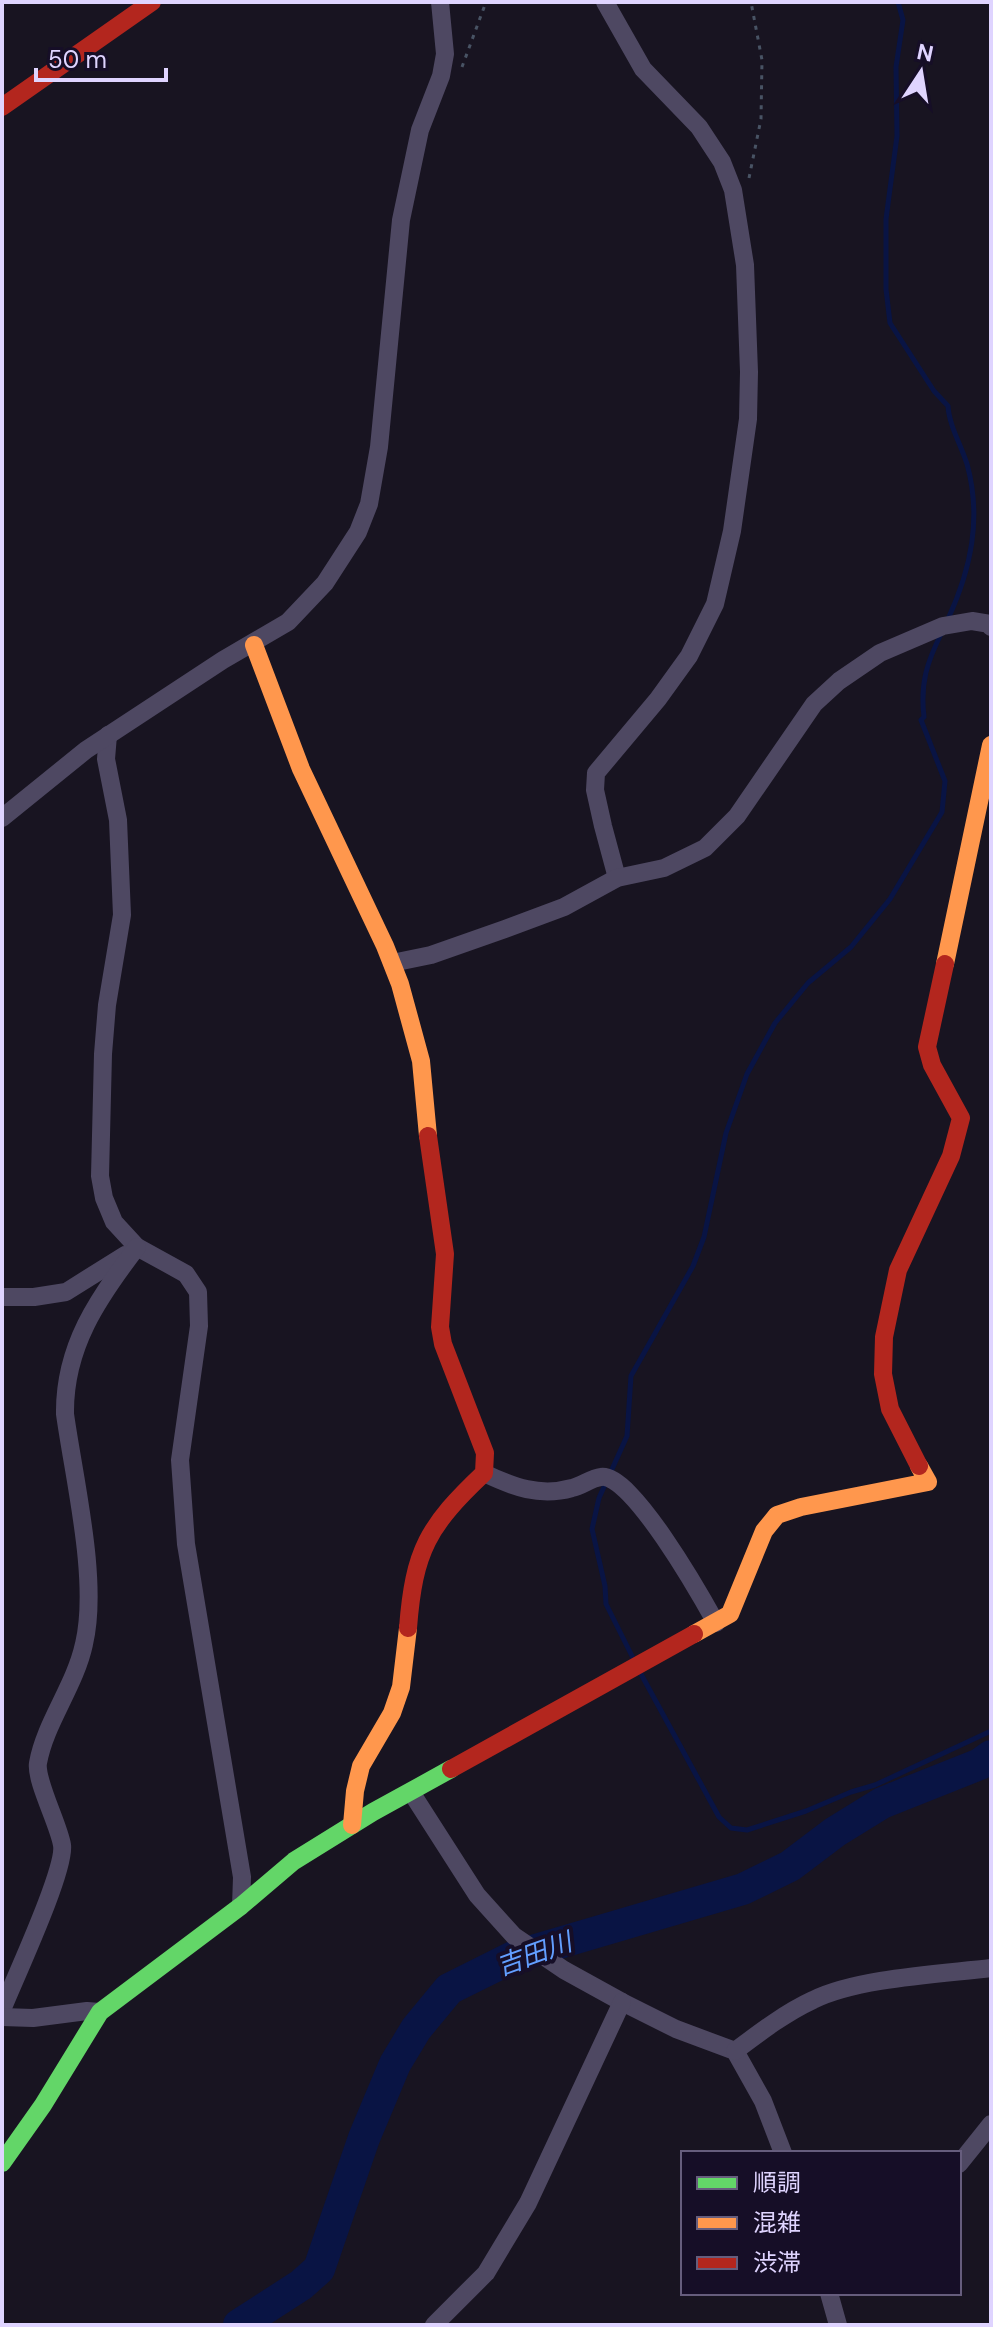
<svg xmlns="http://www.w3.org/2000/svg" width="993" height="2327" font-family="'DM Sans','Noto Sans JP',sans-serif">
  <rect width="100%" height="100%" fill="#181421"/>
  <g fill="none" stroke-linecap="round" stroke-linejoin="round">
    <!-- stream -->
    <g stroke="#091444" stroke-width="5">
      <path d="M898,2L903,20L896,67L897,136L886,219V289L890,323L934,391L948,406C949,425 961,445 967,464C982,518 971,569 948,619"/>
      <path d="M633,1658L606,1604L605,1586L592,1529L599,1498L627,1436L631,1376L693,1266L704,1237L726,1133L747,1074L775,1023L808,983L851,947L890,899L942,812L945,781L921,720L924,717C920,683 927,662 942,632"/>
      <polyline points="641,1674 719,1817 731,1828 747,1830 806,1811 851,1792 875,1785 991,1731"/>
    </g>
    <!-- river -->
    <polyline stroke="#091444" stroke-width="32" points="239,2325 301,2285 319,2269 364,2138 395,2064 416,2029 449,1989 515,1956 743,1889 790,1866 835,1832 882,1803 980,1764 991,1756"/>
    <!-- path -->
    <g stroke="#485364" stroke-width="3" stroke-dasharray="4 6" stroke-linecap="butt">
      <polyline points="462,67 486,2"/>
      <polyline points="749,178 761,119 762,60 751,2"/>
    </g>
    <!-- street -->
    <g stroke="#4e4862" stroke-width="18">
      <polyline points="605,2 643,69 699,127 722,162 733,190 745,265 749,372 748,419 732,531 715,604 689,656 658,699 596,773 595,790 603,826 617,878"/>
      <polyline points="108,735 106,759 118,820 122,915 107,1005 103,1054 100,1176 104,1198 114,1222 137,1247 186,1274 198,1292 199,1326 180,1460 186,1544 242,1877 241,1906"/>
      <polyline points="2,818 86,750 223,660 288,622 325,583 358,532 369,504 379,447 401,220 420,130 441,76 445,54 440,2"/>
      <polyline points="392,963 431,955 505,929 564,907 617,878 664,868 705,848 737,816 814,704 839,681 880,653 943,626 972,621 990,624 991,627"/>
      <polyline points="2,1297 34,1297 66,1292 125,1255"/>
      <path d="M484,1473C513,1487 540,1497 572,1488C582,1486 591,1478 601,1477C631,1472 701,1596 716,1623"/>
      <polyline points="411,1792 477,1895 514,1936 564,1970 622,2002 676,2029 735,2051 763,2101 783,2153"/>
      <path d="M2,2010C14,1980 66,1869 62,1845C59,1825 35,1780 38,1763C45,1723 75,1686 84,1644C99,1581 74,1479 65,1414C64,1347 98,1298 137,1247"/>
      <polyline points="2,2017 33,2018 87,2011 100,2012"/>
      <path d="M735,2051C759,2033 785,2013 813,2000C857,1978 941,1974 991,1968"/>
      <polyline points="959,2164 991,2124"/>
      <polyline points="829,2293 838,2325"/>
      <polyline points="434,2325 486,2273 528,2203 622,2002"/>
    </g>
    <!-- fast -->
    <polyline stroke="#63d668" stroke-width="18" points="2,2163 43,2105 100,2012 241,1906 294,1861 373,1812 451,1769"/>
    <!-- slow -->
    <g stroke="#ff974d" stroke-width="18">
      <polyline points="254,645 301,769 385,946 400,984 421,1061 428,1136"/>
      <polyline points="945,964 991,745"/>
      <polyline points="694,1634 730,1614 764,1531 777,1515 801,1507 928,1482 919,1466"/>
      <polyline points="352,1825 355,1791 361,1766 392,1713 401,1687 408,1628"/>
    </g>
    <!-- jam -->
    <g stroke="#b3261e" stroke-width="18">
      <polyline points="2,107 152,2"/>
      <polyline points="919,1466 890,1409 883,1374 884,1337 898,1270 951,1156 961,1118 932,1065 927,1047 945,964"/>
      <path d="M408,1628C414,1550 428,1526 484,1473L485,1453L443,1344L440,1327L445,1254L428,1136"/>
      <polyline points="451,1769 694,1634"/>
    </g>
  </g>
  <g text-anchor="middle" stroke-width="8" stroke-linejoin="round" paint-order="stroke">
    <!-- water labels -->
    <g font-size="26" font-style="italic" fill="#629eff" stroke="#160e27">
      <text transform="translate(534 1954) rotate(-20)" y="9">吉田川</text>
    </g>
  </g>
  <!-- border -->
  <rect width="993" height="2327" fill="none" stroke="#dfd4ff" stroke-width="8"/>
  <!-- legend -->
  <rect x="681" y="2151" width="280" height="144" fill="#160e27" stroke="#665d7d" stroke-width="2"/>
  <rect x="697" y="2177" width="40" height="12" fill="#63d668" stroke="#665d7d" stroke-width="2"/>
  <text x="753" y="2191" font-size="24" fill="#dfd4ff">順調</text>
  <rect x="697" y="2217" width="40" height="12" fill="#ff974d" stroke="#665d7d" stroke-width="2"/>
  <text x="753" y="2231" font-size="24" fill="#dfd4ff">混雑</text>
  <rect x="697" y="2257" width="40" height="12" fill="#b3261e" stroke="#665d7d" stroke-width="2"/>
  <text x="753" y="2271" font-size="24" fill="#dfd4ff">渋滞</text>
  <!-- north arrow -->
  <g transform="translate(921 72) rotate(12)" stroke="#160e27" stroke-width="6" paint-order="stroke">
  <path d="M0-6L14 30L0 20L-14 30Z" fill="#dfd4ff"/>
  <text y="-12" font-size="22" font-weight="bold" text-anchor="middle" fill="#dfd4ff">N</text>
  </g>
  <!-- scale -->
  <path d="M36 68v12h130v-12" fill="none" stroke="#dfd4ff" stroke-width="4"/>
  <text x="48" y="68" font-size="24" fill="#dfd4ff" stroke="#160e27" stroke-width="6" paint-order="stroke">50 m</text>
</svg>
